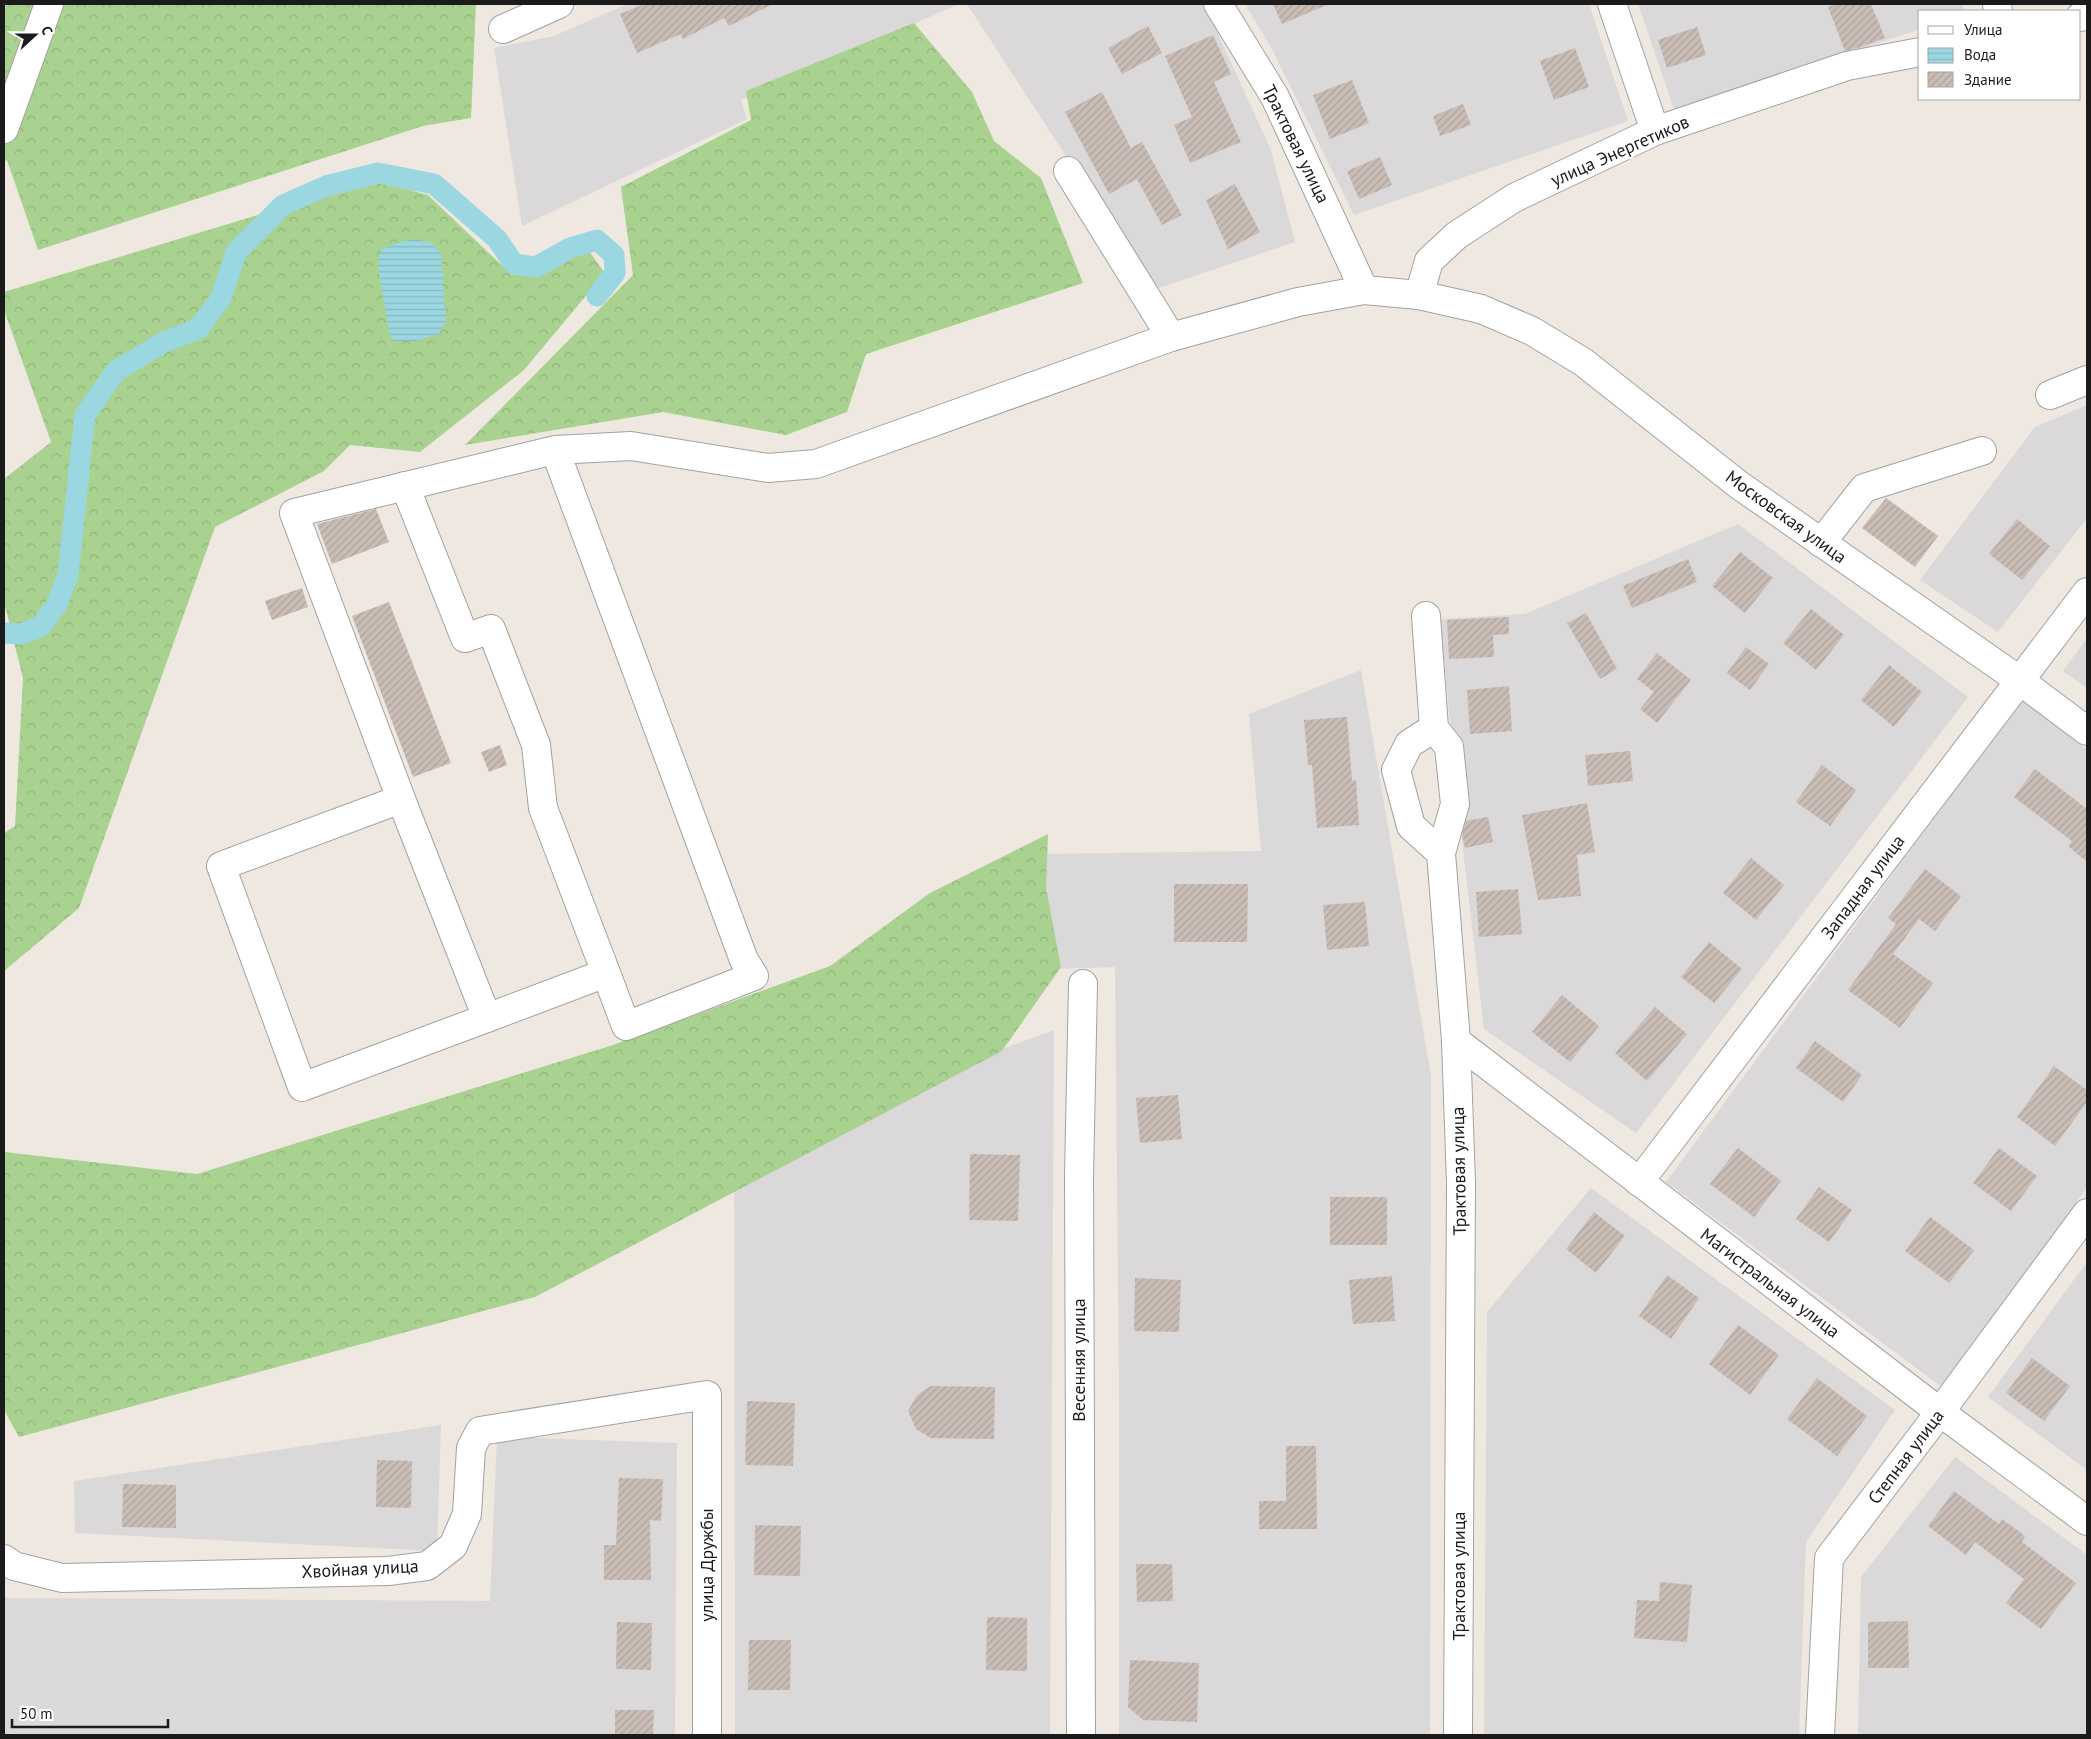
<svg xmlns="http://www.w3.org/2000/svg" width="2091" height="1739" font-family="'PT Sans',sans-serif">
  <defs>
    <pattern id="forest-crowns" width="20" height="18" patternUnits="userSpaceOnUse" patternTransform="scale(1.25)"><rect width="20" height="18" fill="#a9d290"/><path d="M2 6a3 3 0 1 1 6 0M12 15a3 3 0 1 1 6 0" fill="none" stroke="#91b47c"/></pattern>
    <pattern id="water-rules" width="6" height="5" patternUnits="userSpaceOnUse" patternTransform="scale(1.25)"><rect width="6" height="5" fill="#9bd7e1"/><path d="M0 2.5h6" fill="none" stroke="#85b8c0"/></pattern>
    <pattern id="building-hatch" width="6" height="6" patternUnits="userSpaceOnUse" patternTransform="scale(1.25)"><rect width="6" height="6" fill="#cabdb6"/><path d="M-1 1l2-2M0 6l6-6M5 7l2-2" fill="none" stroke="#ada29c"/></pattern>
  </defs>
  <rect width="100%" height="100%" fill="#eee8e0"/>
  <!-- residential -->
  <g fill="#dad8d8">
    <polygon points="627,4 959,4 741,100 747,119 522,226 494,48 554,36"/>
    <polygon points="967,4 1207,4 1226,31 1218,34 1271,150 1295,242 1153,290"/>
    <polygon points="1245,4 1589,4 1628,121 1354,215 1272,49"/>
    <polygon points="1638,4 1962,4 1965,11 1920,11 1920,29 1675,112"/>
    <polygon points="2087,405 2087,518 1998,632 1920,580 2035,427"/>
    <polygon points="1738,524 1968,697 1636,1133 1484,1029 1460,824 1440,619 1525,614"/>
    <polygon points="2087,638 2087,688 2063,671"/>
    <polygon points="1361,670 1431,1076 1430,1735 1119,1735 1119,1395 1115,967 1052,969 1044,854 1261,851 1249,714"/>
    <polygon points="2022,699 2087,750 2087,1187 1942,1387 1666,1182"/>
    <polygon points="1054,1030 1050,1735 735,1735 734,1090 887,1091"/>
    <polygon points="1591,1188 1895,1410 1806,1542 1799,1735 1484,1735 1487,1312"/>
    <polygon points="2087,1262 2087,1470 1988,1397"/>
    <polygon points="441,1425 437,1551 75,1533 74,1481"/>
    <polygon points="497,1437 677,1443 675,1735 4,1735 4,1595 7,1598 490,1601"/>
    <polygon points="1955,1457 2087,1555 2087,1735 1858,1735 1861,1577"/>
  </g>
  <!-- forest -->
  <g fill="url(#forest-crowns)">
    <polygon points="4,4 476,4 471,118 423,126 38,250 7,160 4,161"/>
    <polygon points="914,23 972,92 994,141 1041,178 1083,283 866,354 847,412 786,435 663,412 465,445 633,275 621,187 751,120 746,91"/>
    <polygon points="373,180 428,195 512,275 589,251 605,273 524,370 420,452 350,445 324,471 215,527 79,908 4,971 4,833 15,826 23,678 4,602 4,479 51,442 4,310 4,292"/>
    <polygon points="1048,834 1046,888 1061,967 1002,1051 535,1297 19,1437 4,1410 4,1152 197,1174 610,1046 830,966 930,893"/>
  </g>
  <!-- water -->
  <polygon fill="url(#water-rules)" points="414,239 432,243 441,253 446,321 439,334 416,341 394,341 389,332 378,266 381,250 394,244"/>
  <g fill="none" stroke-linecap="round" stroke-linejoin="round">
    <!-- canal -->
    <polyline stroke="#9bd7e1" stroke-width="21" points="4,633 22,634 41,626 57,604 68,575 85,415 116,371 164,342 198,329 221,298 236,252 283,205 326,186 378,173 434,184 497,239 514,264 536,267 570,248 597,240 614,255 615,273 597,296"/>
  </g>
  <!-- building -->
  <g fill="url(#building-hatch)">
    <polygon points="644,4 773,4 729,26 724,18 683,39 681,34 637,53 620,14"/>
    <polygon points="1273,4 1329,4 1282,24"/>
    <polygon points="1837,4 1871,4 1885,38 1861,47 1845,51 1828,7"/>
    <polygon points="1148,26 1162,53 1122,74 1108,48"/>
    <polygon points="1697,27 1706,55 1667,68 1658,40"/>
    <polygon points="1213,35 1231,74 1214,82 1241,142 1190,163 1174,125 1192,117 1165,56"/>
    <polygon points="1575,48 1589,87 1554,100 1540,61"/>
    <polygon points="1352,80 1369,123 1330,139 1313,95"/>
    <polygon points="1102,92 1131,148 1142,142 1182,215 1162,225 1137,179 1109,194 1065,112"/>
    <polygon points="1463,104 1471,125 1440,136 1433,116"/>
    <polygon points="1380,157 1392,185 1359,199 1347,171"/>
    <polygon points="1235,184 1260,232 1228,249 1206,200"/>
    <polygon points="1886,498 1938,536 1915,567 1862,528"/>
    <polygon points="376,509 389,542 332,564 317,524"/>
    <polygon points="2017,519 2050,546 2022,580 1989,554"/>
    <polygon points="1740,552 1773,578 1745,613 1712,586"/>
    <polygon points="1688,559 1697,582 1632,608 1623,586"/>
    <polygon points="302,588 308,607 272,620 265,601"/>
    <polygon points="389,602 451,763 413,777 352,616"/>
    <polygon points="1811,609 1844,635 1816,670 1783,643"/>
    <polygon points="1586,613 1617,669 1600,679 1567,623"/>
    <polygon points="1509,617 1509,634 1493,635 1494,657 1449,659 1447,620"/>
    <polygon points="1746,647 1769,664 1750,690 1727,673"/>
    <polygon points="1657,653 1691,680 1657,723 1640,709 1654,692 1637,679"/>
    <polygon points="1889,665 1922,692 1894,727 1861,700"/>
    <polygon points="1509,686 1512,731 1470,734 1467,690"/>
    <polygon points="1347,717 1352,781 1356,780 1359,825 1317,828 1312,765 1308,765 1304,720"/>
    <polygon points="500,745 507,765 489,772 481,752"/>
    <polygon points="1630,751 1633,781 1588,786 1585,755"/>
    <polygon points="1822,765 1856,790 1830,826 1796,802"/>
    <polygon points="2035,769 2087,809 2087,862 2068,846 2072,841 2014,797"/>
    <polygon points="1587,803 1595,852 1577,855 1581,896 1538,900 1522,815"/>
    <polygon points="1488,817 1493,842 1465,848 1462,835 1466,821"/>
    <polygon points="1751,858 1784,885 1756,920 1723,893"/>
    <polygon points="1925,869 1961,896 1935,931 1919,919 1893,954 1933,983 1900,1028 1848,990 1896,924 1888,918"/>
    <polygon points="1174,884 1248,884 1247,942 1174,942"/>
    <polygon points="1518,889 1522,934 1479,937 1476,892"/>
    <polygon points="1365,902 1369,946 1327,950 1323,905"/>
    <polygon points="1709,942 1742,969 1714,1003 1681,977"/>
    <polygon points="1562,995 1599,1026 1570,1062 1532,1032"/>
    <polygon points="1655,1007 1687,1034 1647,1081 1615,1053"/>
    <polygon points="1815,1041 1862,1075 1843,1102 1796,1068"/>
    <polygon points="2054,1066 2087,1090 2087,1102 2055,1146 2017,1117"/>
    <polygon points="1178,1095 1182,1139 1140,1143 1136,1098"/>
    <polygon points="1738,1148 1781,1181 1754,1217 1710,1184"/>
    <polygon points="1999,1148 2037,1176 2011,1211 1973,1183"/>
    <polygon points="970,1154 1020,1155 1018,1221 969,1220"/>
    <polygon points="1819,1187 1852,1210 1829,1242 1796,1219"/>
    <rect x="1330" y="1197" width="57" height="48"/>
    <polygon points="1594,1212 1625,1236 1596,1273 1566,1249"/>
    <polygon points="1930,1217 1974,1250 1949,1283 1905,1251"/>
    <polygon points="1667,1275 1699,1298 1671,1339 1639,1316"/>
    <polygon points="1392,1276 1395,1321 1353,1324 1349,1280"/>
    <polygon points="1135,1278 1181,1280 1179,1332 1134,1331"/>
    <polygon points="1738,1325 1779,1355 1750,1395 1709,1364"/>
    <polygon points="2032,1358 2070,1386 2044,1421 2006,1393"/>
    <polygon points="1817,1378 1867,1416 1837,1456 1787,1419"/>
    <polygon points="931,1386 995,1387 994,1439 931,1438 916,1429 908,1411 917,1395"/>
    <polygon points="747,1401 795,1403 793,1466 745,1465"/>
    <polygon points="1286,1446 1316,1446 1317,1529 1259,1529 1259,1501 1286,1501"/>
    <polygon points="377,1460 412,1461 411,1508 376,1507"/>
    <polygon points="619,1478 663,1479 661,1521 650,1520 651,1580 604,1580 604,1545 616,1545"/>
    <polygon points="123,1484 176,1485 176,1528 122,1527"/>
    <polygon points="1954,1491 1999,1524 2002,1519 2025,1536 2022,1542 2076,1583 2041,1629 2006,1603 2024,1579 1975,1542 1966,1555 1928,1526"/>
    <polygon points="755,1525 801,1526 800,1576 754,1575"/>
    <polygon points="1136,1564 1172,1564 1173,1601 1137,1602"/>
    <polygon points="1660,1582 1692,1585 1687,1642 1634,1638 1637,1600 1659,1601"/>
    <polygon points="987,1617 1027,1618 1027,1671 986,1670"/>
    <polygon points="1908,1621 1909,1668 1868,1668 1868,1622"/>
    <polygon points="617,1622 652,1623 651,1670 616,1669"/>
    <polygon points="749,1640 791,1640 790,1690 748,1690"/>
    <polygon points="1130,1660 1199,1663 1197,1722 1143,1720 1128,1707"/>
    <polygon points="615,1710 654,1710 653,1735 615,1735"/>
  </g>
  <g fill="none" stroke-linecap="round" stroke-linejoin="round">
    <!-- minor casing -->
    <g stroke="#a2a2a2" stroke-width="30">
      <g id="minor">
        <polyline points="1218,4 1275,97 1364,290"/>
        <polyline points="1612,4 1655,131"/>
        <polyline points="1997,4 1998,11"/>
        <polyline points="2080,17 2087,16"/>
        <polyline points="503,29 559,4"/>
        <polyline points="4,129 49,4"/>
        <polyline points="1068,171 1171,337"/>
        <polyline points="1419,295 1429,261 1457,235 1514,198 1655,131 1847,66 1920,52"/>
        <polyline points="2050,395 2087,380"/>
        <polyline points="555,450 744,960 754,976 626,1026 606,973 487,1018 401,799 294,513 555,450 631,446 768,468 816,464 1171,337 1298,302 1364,290 1419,295 1481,309 1532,331 1583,362 1739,485 2019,680 2087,731"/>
        <polyline points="405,486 465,638 491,629 536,745 543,808 606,973"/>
        <polyline points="1821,543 1864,488 1982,451"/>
        <polyline points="1426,616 1434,728 1449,747 1455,804 1441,853 1456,1041 1461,1183 1458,1735"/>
        <polyline points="1434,728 1409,744 1396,770 1411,826 1441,853"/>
        <polyline points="401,799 221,866 302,1087 487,1018"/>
        <polyline points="1456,1041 1940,1412 2087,1521"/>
        <polyline points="1639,1182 2087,592"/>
        <polyline points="4,1559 14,1566 62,1578 388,1571 427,1566 453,1546 467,1514 471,1448 480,1431 707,1395 707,1735"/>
        <polyline points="1081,1735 1079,1176 1083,984"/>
        <polyline points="1820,1735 1829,1558 1940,1412 2087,1213"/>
      </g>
    </g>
    <!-- minor -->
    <use href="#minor" stroke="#fff" stroke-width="28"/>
  </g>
  <g text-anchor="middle" stroke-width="4.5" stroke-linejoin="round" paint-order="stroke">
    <!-- street labels -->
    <g font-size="18" fill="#1b1b1b" stroke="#fff">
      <text transform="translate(1296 144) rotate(64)" y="6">Трактовая улица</text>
      <text transform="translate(1620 151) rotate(-24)" y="6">улица Энергетиков</text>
      <text transform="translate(1786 517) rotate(36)" y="6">Московская улица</text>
      <text transform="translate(1863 887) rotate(-53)" y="6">Западная улица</text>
      <text transform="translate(1459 1171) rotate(-91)" y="6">Трактовая улица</text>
      <text transform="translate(1770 1283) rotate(37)" y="6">Магистральная улица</text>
      <text transform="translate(1079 1360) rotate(-90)" y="6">Весенняя улица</text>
      <text transform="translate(1906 1457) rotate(-53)" y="6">Степная улица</text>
      <text transform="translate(707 1565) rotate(-90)" y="6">улица Дружбы</text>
      <text transform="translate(360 1569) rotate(-3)" y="6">Хвойная улица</text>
      <text transform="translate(1459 1576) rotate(-90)" y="6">Трактовая улица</text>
    </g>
  </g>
  <!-- border -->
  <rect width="2091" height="1739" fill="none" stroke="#1b1b1b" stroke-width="10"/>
  <!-- legend -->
  <rect x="1918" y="10" width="162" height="90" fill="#ffffff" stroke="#a4a4a4"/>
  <rect x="1928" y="26" width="25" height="8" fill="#ffffff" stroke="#a4a4a4"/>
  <text x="1964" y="35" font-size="15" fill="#1b1b1b">Улица</text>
  <rect x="1928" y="48" width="25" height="15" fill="url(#water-rules)" stroke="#a4a4a4"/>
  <text x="1964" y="60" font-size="15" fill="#1b1b1b">Вода</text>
  <rect x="1928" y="72" width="25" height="15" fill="url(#building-hatch)" stroke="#a4a4a4"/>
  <text x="1964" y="85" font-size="15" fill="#1b1b1b">Здание</text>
  <!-- north arrow -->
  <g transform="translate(35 35) rotate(69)" stroke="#ffffff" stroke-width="4" paint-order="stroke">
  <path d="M0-4L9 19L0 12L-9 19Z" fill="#1b1b1b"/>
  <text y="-8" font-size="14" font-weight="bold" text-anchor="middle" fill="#1b1b1b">С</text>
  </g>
  <!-- scale -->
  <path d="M12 1719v8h156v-8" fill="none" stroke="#1b1b1b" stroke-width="2.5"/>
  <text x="20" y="1719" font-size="15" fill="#1b1b1b" stroke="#ffffff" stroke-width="4" paint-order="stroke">50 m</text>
</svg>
